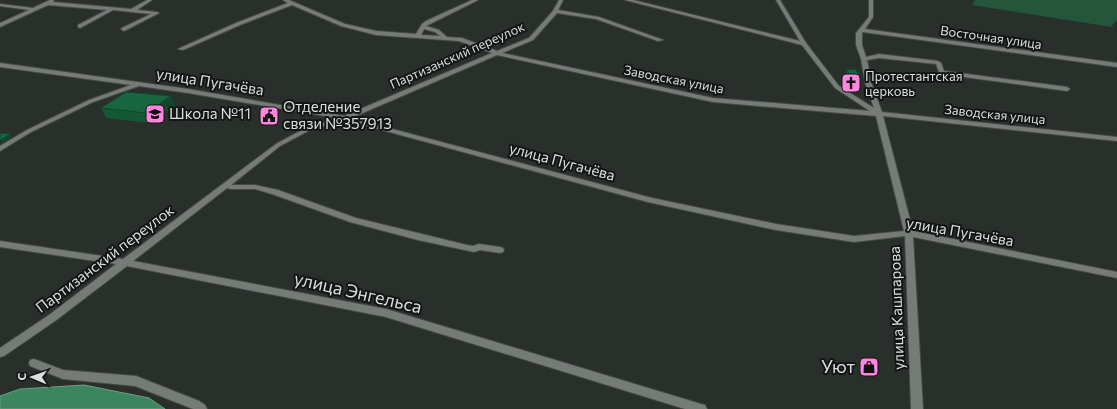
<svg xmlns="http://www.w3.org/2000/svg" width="1117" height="409" font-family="Commissioner,sans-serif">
  <rect width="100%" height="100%" fill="#292f2b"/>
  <!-- green -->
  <polygon fill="#23563b" points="975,0 1117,0 1117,20 1111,27 972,5"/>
  <!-- water -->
  <polygon fill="#3c855e" stroke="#6ca084" points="84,385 149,398 165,409 0,409 0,396 20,389"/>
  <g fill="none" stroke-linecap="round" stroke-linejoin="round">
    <!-- minor casing -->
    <g stroke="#474b48" stroke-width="2">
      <g id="minor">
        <polygon points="50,0 54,0 53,2 131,9 147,0 152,0 137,10 157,12 159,13 124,31 121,29 122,28 151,14 113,10 80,28 78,27 78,25 107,10 48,5 0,27 0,23 29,10 0,6 0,4 33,8"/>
        <path d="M283,0H289L345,24L376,31L416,34L422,24L426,21L472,0H478L426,26L439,30L447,37L462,38L497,51L529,38L553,11L559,0H563L558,10L599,17L663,40L658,41L596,19L557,13L533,40L502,53L713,98L870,111L835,88L802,45L625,0H633L800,41L776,0H780L806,43L839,86L874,108L865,82L861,59L856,45V33L869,17V0H873V17L865,29L1117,63V67L863,32L862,33V45L866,57L879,54L938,61L941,63L944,71L1067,87L1070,89L1067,91L942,74L939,72L936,64L879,58L867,60L871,82L882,112L1117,137V141L883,116L913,231L1117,272V278L913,237L923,409H911L905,236L854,242L776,230L648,202L345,120L308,131L280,146L231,185H255L278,190L356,218L467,245L473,246L479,244L500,247L503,248L504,250L503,252L500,253L480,250L474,252L418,240L350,222L272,194L255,189H231L227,188L133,261L386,309L701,404L705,405L707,409H685L386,317L127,266L55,321L4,356L0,357V348L49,315L116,264L0,247V241L123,259L276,144L304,129L337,118L188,93L139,86L93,102L31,132L0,151V146L27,130L89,100L131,85L0,67V63L188,89L344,116L492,53L459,41L376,35L341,26L292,5L240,25L183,50L178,49L236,23L288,3ZM424,29L435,32L440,36L421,35ZM497,55L713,102L876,116L904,231L854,236L776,224L652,198L351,118Z"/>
        <polygon points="34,359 63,370 136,376 199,401 205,405 207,409 193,409 135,386 63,379 30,366 29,363 30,360"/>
      </g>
    </g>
    <!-- minor -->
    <use href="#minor" fill="#757b77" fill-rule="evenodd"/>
  </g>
  <!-- wall -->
  <g fill="#145838">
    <polygon points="847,69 861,78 858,88 848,87 844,79"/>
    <polygon points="171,96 175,106 151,123 106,118 101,108"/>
  </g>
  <!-- shaded-wall -->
  <g fill="#10472e">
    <polygon points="171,96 175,106 151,123 146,113"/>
    <polygon points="10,134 12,137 2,143 1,140"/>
  </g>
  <!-- building -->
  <g fill="#176641" stroke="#10472e">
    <polygon points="847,69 856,70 861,78 851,78"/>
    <polygon points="126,92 171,96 146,113 101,108"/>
    <polygon points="0,133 10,134 1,140 0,140"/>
  </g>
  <!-- icons -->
  <defs>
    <g id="church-square" transform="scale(1)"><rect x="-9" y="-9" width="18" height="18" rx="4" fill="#ff85df" stroke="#141615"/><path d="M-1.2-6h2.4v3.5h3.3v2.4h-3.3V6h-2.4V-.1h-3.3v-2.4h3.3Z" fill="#111"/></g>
    <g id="school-square" transform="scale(1)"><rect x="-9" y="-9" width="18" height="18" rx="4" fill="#ff85df" stroke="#141615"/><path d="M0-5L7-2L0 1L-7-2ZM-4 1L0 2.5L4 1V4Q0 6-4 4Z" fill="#111"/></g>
    <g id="civic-square" transform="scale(1)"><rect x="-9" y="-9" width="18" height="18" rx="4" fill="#ff85df" stroke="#141615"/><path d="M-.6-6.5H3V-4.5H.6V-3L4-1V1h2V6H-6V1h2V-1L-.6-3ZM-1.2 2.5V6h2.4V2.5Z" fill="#111"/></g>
    <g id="shop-square" transform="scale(1)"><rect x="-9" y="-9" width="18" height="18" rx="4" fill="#ff85df" stroke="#141615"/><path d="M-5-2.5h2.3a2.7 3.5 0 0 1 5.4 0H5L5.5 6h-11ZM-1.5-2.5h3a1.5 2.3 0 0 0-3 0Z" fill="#111"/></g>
  </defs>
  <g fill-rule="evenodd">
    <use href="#church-square" x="851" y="83"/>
    <use href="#school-square" x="155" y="114"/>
    <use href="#civic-square" x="269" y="116"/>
    <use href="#shop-square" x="869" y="367"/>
  </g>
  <g text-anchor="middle" stroke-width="4" stroke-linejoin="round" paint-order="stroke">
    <!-- far-street labels -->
    <g font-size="13" fill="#dcdfdd" stroke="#141615">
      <text transform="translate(991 37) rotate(8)" y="5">Восточная улица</text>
      <text transform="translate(457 55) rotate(-24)" y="5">Партизанский переулок</text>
      <text transform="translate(674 79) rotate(11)" y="5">Заводская улица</text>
      <text transform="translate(995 114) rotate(6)" y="5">Заводская улица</text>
    </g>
    <!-- far-poi labels -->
    <g font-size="13" fill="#dcdfdd" stroke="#141615" text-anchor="start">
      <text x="865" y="81">Протестантская<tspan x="865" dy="15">церковь</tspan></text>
    </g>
    <!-- street labels -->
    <g font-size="15" fill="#dcdfdd" stroke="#141615">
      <text transform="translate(210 82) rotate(9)" y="5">улица Пугачёва</text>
      <text transform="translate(562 162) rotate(15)" y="5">улица Пугачёва</text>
      <text transform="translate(960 232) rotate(10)" y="5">улица Пугачёва</text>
      <text transform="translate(105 259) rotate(-37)" y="5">Партизанский переулок</text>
      <text transform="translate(897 308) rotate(-92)" y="5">улица Кашпарова</text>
    </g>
    <!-- poi labels -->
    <g font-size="15" fill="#dcdfdd" stroke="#141615" text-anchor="start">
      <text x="283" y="112">Отделение<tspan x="283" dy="17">связи №357913</tspan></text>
      <text x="169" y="119">Школа №11</text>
    </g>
    <!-- near-street labels -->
    <g font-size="18" fill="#dcdfdd" stroke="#141615">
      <text transform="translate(358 293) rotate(13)" y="6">улица Энгельса</text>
    </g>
    <!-- near-poi labels -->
    <g font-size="18" fill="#dcdfdd" stroke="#141615" text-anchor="end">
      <text x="855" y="373">Уют</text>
    </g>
  </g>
  <!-- north arrow -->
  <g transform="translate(32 377) rotate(272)" stroke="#141615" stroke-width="3" paint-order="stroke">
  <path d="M0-3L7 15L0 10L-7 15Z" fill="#dcdfdd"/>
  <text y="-6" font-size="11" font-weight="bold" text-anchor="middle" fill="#dcdfdd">С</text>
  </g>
</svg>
